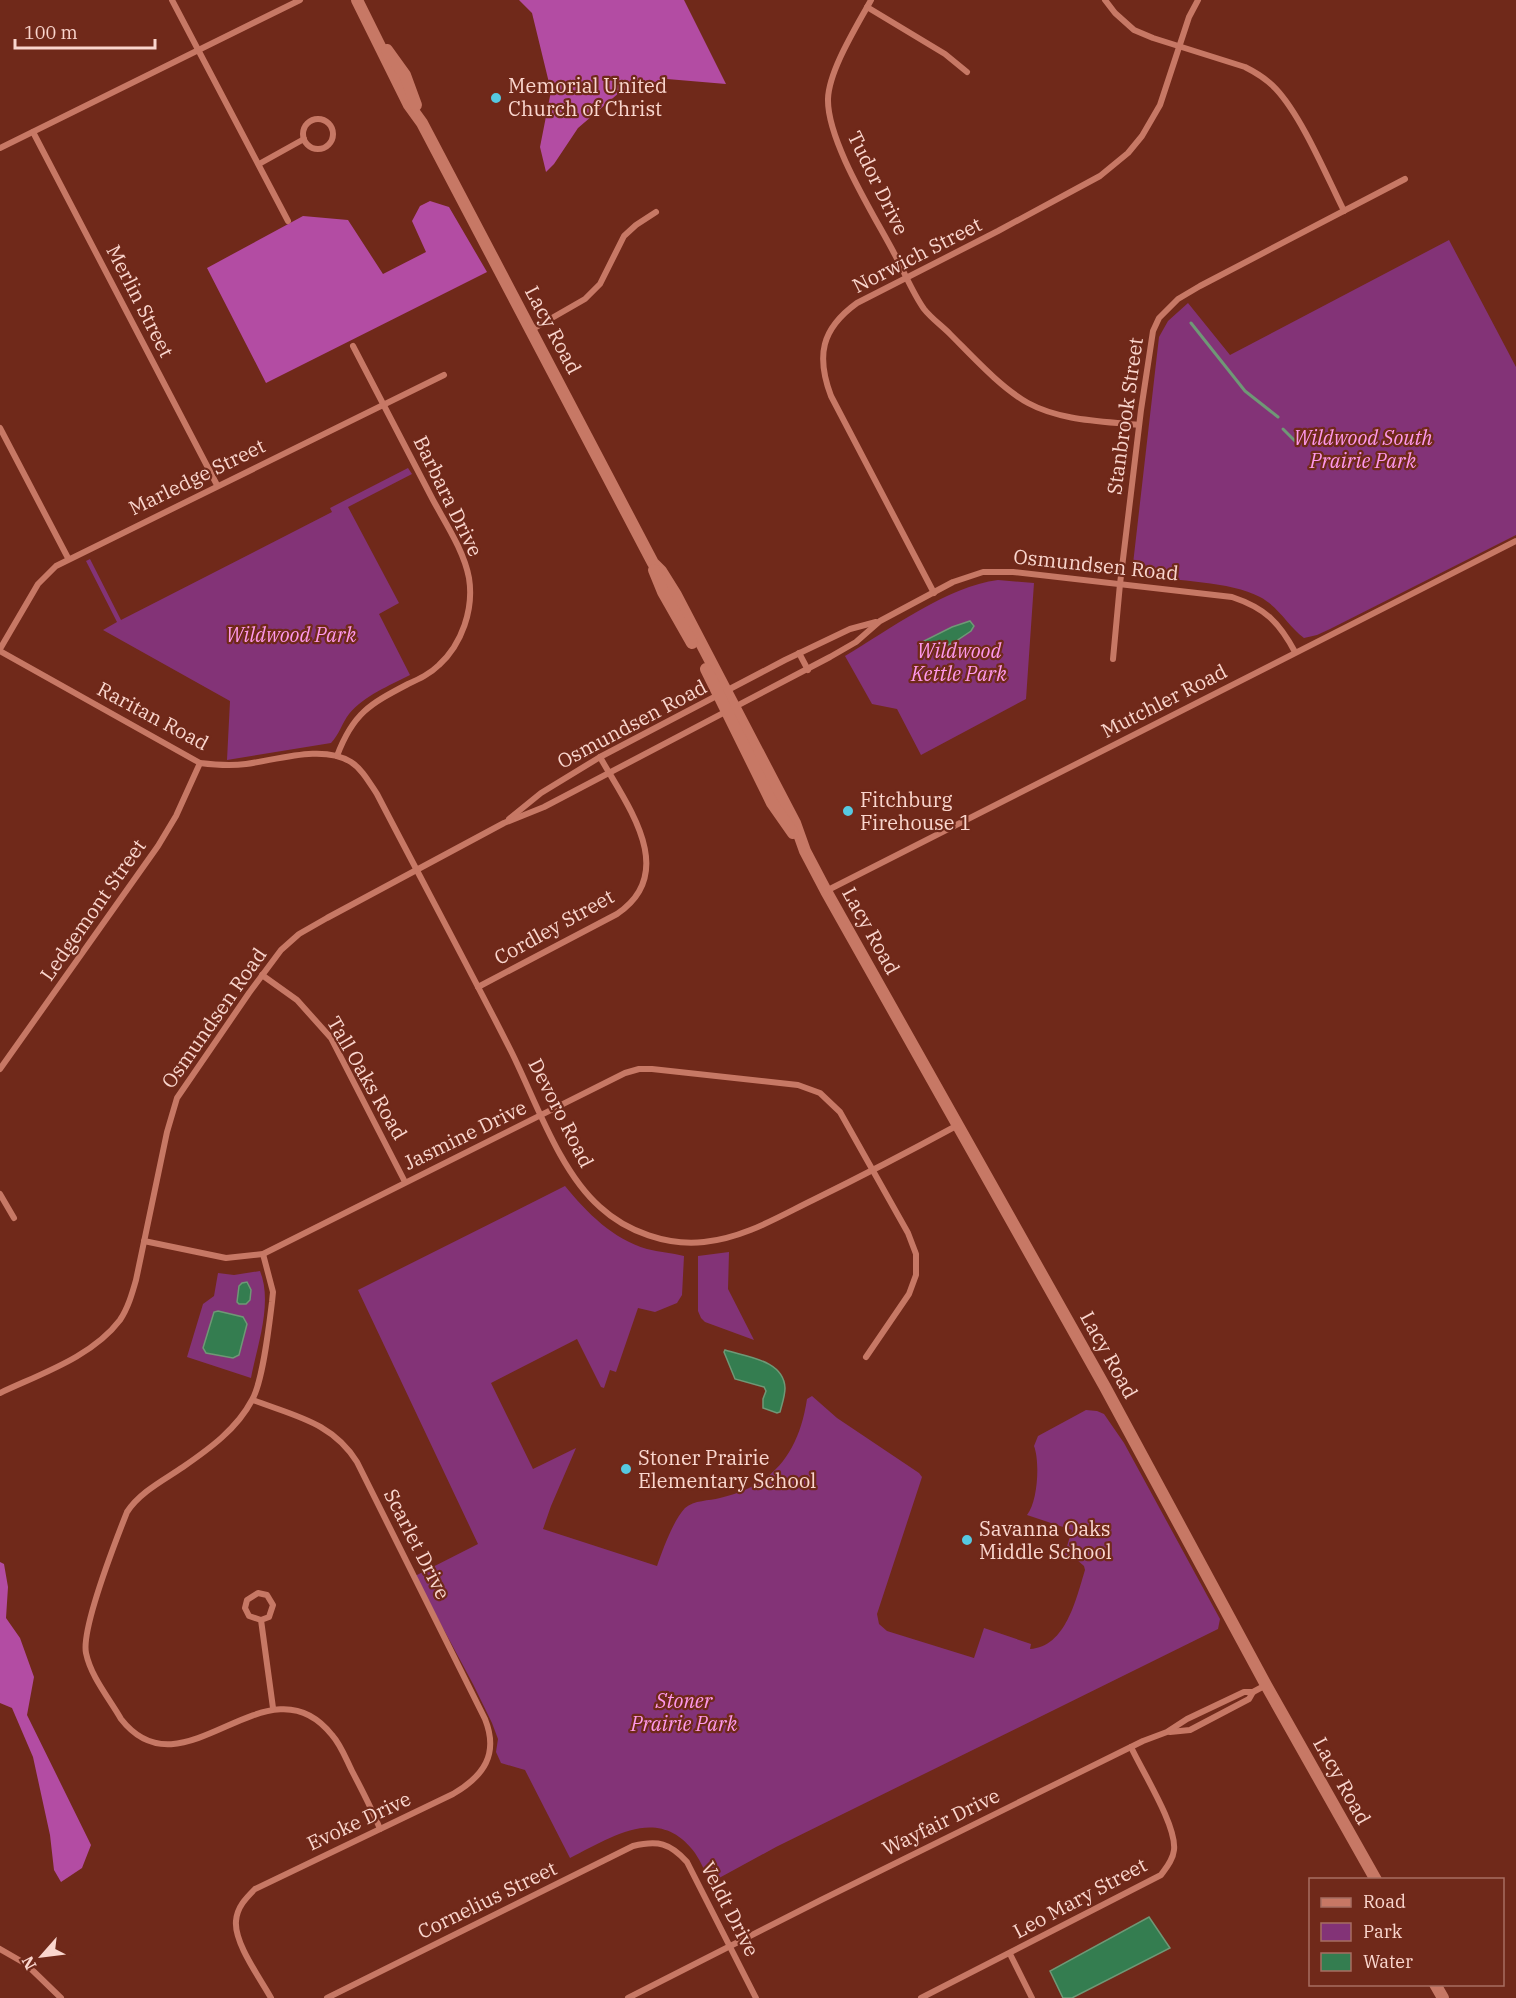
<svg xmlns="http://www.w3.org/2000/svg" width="1516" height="1998" font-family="'IBM Plex Serif',serif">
  <rect width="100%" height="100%" fill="#70291a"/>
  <!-- green -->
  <g fill="#833377">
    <path d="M1449,240L1516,367V535L1330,629L1317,635L1304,638C1288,626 1279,607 1260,597C1230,581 1176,581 1141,576L1133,564L1159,337L1168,321L1188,303L1230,355Z"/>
    <path d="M408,468L412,474L348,507L399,603L379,614L410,675C389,686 365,695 349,714C342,723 339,735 331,743L227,760L230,701L103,630L117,622L86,561L90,559L121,620L332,512L330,508Z"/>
    <path d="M998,580L1034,583L1026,699L921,755L897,709L872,704L845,656C889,630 948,586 998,580Z"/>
    <path d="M565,1186C587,1213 613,1239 647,1249C659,1252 672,1253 684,1256L682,1295L677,1303L655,1312L638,1308L616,1372L610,1370L604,1388L601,1387L577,1339L491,1383L533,1469L576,1448L551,1506L543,1529L657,1566C663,1549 673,1521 685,1508C694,1500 709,1501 720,1498C774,1486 799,1452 807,1399L812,1396L837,1418L919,1473L922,1477L877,1614L879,1624L887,1631L974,1658L984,1628L1031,1644L1030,1649C1066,1647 1076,1599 1085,1570L1084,1566L1076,1559L1064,1556L1072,1530L1027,1515C1038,1501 1040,1462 1034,1446L1038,1436L1086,1410L1097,1411L1104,1414L1124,1443L1220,1619L1218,1629L776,1847L710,1883C706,1873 701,1862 695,1853C659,1804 612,1837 570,1858L525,1770L501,1763L496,1752L498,1739L492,1723L473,1684L415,1576L478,1544L358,1290Z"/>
    <polygon points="729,1252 728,1289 754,1340 705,1322 701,1318 698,1311 698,1256"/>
    <path d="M260,1271C273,1303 257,1346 251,1378L187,1357L203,1304L214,1296L218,1273L234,1275Z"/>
  </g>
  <!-- forest -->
  <g fill="#b34ca3">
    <polygon points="519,0 684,0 726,84 667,79 620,92 578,128 554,164 546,172 540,147 551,91 532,13"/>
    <polygon points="430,201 449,207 487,272 266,383 207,268 303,216 348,220 383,274 426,252 412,221 420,206"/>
    <polygon points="0,1562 4,1564 8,1587 6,1618 20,1638 34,1677 27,1715 91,1845 82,1868 61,1882 54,1870 50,1835 33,1757 12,1708 0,1703"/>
  </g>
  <!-- water -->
  <g fill="#347d50" stroke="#6f9876" stroke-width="1.5">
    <polygon points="970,621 974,626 971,631 956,641 942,648 927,652 927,647 922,646 920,643 952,627"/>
    <polygon points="247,1282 251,1290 250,1300 246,1304 239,1304 237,1302 239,1286 242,1283"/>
    <polygon points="218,1311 243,1317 247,1324 239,1355 233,1358 206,1353 203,1348 214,1312"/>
    <path d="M725,1350C747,1357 784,1360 785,1388C785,1396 782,1404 780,1412L777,1413L763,1408V1399L766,1391L764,1387L735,1379L724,1352Z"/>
    <polygon points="1149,1917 1170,1948 1072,1998 1063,1998 1050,1971"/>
  </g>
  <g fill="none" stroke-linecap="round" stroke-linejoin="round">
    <!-- stream -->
    <g stroke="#6f9876" stroke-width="3">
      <polyline points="1191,323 1245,391 1278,417"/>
      <polyline points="1283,429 1296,442"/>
    </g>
    <!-- street -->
    <g stroke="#c77865" stroke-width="6">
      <polyline points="172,0 288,221"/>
      <path d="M871,0C857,26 829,70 828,99C827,141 874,215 894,253C904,271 912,292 924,309C931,318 942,326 950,334C973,357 1001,388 1028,403C1061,421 1103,421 1139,425"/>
      <path d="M1105,0L1115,13L1134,30L1153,38L1245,67C1257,73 1267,79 1276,89C1302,117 1326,175 1344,211"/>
      <polyline points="867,7 945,54 967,72"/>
      <circle cx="318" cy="134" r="15"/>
      <polyline points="33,132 217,485"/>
      <polyline points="0,148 300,0"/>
      <polyline points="259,164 304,139"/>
      <polyline points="531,330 585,299 600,284 624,236 636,225 656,212"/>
      <polyline points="0,428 68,558"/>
      <path d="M934,593L831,396C816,356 821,329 857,303L998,231L1100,176L1128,153L1142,136L1160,105L1189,17L1198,0"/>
      <polyline points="0,649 38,584 56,566 444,375"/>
      <path d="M0,651L200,763C216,765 231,766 246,764C277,760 323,744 351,762C362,769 369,782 377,794C421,879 467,964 511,1051C535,1099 559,1171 600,1207C627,1232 668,1246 704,1242C744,1238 778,1217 813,1200C862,1176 910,1151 958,1125"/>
      <polyline points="799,653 808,670"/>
      <polyline points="1113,659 1120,584 1141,410 1153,331 1159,318 1178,299 1200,286 1405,179"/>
      <path d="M337,756C353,713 370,704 408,684C419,679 430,674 439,665C462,644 474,609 469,578C464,551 446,524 433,500C406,449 380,397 353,346"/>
      <polyline points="509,819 541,793 600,757 785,660 850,629 876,622"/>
      <polyline points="826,891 1516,541"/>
      <polyline points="262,975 297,1000 331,1038 405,1182"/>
      <path d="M478,987L617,914C680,872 626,804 600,757"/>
      <polyline points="0,1069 158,846 176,816 200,763"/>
      <polyline points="0,1194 14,1218"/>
      <polyline points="144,1241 226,1258 263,1254 625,1073 639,1069 652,1069 798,1085 820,1093 840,1112 908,1233 916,1254 916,1275 909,1294 866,1357"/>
      <path d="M263,1254L273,1292L272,1302C269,1326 263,1381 252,1400C237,1429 209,1449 183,1467C164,1480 140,1492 127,1512C116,1540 81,1628 86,1653C91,1677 109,1698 121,1719C184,1800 267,1653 332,1735C341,1745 346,1759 352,1771C362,1790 372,1809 380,1829"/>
      <path d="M0,1393C40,1374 92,1357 120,1320C128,1308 132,1294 136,1280L167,1132L177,1098L249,993L281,950L299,934L327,918L504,823L544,807L830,657L856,642L880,621L953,582L983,572H1013L1232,597C1265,608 1279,622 1295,652"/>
      <path d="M253,1400C294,1416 332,1422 357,1462L485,1719C499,1754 484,1776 453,1794L255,1889C246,1898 237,1907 236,1921C234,1943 260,1978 271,1998"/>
      <polyline points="261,1620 249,1616 245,1608 247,1600 258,1593 267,1595 273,1605 269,1617 261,1620 273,1708"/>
      <polyline points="1170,1732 1190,1730 1249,1699 1253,1692 1266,1685"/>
      <polyline points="0,1949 26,1964 61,1998"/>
      <polyline points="1010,1954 1032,1998"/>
      <path d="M327,1998L633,1846C658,1840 670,1843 687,1862L756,1998"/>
      <polyline points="628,1998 821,1900 1143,1741 1167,1732 1187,1719 1244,1692 1253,1692"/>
      <path d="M921,1998L1161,1875C1166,1868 1173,1860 1174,1850C1177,1826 1142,1771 1131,1747"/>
    </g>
    <!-- secondary -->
    <g stroke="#c77865" stroke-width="12">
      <polyline points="357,0 409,105 422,123 653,563 661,571 676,595 795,823 805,851 826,891 1105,1387 1266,1685 1376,1880"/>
      <polyline points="387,50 405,75 416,105"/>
      <polyline points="654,570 663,592 692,643"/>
      <polyline points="706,669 772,803 793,833"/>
      <polyline points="1435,1984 1443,1998"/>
    </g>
  </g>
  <!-- markers -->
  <g fill="#56c9e1" stroke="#70291a" stroke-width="2">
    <circle cx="496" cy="98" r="6"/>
    <circle cx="848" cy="811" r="6"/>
    <circle cx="626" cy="1469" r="6"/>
    <circle cx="967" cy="1540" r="6"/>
  </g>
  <g text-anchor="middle" stroke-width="4.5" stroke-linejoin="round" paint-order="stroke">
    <!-- poi labels -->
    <g font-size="20" fill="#fad6ce" stroke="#70291a" text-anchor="start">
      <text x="508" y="93">Memorial United<tspan x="508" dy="23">Church of Christ</tspan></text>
      <text x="860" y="807">Fitchburg<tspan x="860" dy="23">Firehouse 1</tspan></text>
      <text x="638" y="1465">Stoner Prairie<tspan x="638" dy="23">Elementary School</tspan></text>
      <text x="979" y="1536">Savanna Oaks<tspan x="979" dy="23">Middle School</tspan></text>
    </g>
    <!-- street labels -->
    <g font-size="20" fill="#fad6ce" stroke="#70291a">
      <text transform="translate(878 183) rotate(64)" y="7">Tudor Drive</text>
      <text transform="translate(917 255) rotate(-27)" y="7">Norwich Street</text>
      <text transform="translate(140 301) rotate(63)" y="7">Merlin Street</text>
      <text transform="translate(553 330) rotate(62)" y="7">Lacy Road</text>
      <text transform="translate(1125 416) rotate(-82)" y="7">Stanbrook Street</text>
      <text transform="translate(197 477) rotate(-26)" y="7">Marledge Street</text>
      <text transform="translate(448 496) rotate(64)" y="7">Barbara Drive</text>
      <text transform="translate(1096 565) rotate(6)" y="7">Osmundsen Road</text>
      <text transform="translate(1164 701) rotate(-27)" y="7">Mutchler Road</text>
      <text transform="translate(153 716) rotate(28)" y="7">Raritan Road</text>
      <text transform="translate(632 724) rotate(-28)" y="7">Osmundsen Road</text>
      <text transform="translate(93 910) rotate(-55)" y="7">Ledgemont Street</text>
      <text transform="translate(554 927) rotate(-29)" y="7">Cordley Street</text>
      <text transform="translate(871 931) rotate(61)" y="7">Lacy Road</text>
      <text transform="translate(214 1018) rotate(-55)" y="7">Osmundsen Road</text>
      <text transform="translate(367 1078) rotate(60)" y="7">Tall Oaks Road</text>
      <text transform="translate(561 1113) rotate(63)" y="7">Devoro Road</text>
      <text transform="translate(465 1135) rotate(-26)" y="7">Jasmine Drive</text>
      <text transform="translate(1109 1355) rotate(61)" y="7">Lacy Road</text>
      <text transform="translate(417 1544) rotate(63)" y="7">Scarlet Drive</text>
      <text transform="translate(1342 1781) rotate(61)" y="7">Lacy Road</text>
      <text transform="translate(359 1821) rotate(-25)" y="7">Evoke Drive</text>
      <text transform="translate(941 1822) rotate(-26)" y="7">Wayfair Drive</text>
      <text transform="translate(1080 1898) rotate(-28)" y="7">Leo Mary Street</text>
      <text transform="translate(487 1900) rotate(-26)" y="7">Cornelius Street</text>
      <text transform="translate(730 1909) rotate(63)" y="7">Veldt Drive</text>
    </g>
    <!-- park labels -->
    <g font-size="20" font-style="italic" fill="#fe98eb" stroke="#70291a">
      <text x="1363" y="445">Wildwood South<tspan x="1363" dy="23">Prairie Park</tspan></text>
      <text x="291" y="642">Wildwood Park</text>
      <text x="959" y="658">Wildwood<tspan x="959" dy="23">Kettle Park</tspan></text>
      <text x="684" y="1708">Stoner<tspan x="684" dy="23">Prairie Park</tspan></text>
    </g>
  </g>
  <!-- legend -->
  <rect x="1309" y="1878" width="195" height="108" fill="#70291a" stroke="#a76e62" stroke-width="1.5"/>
  <rect x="1321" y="1898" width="30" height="9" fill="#c77865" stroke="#a76e62" stroke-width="1.5"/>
  <text x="1363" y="1908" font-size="18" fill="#fad6ce">Road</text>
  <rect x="1321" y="1923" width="30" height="18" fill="#833377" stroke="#a76e62" stroke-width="1.5"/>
  <text x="1363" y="1938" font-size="18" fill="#fad6ce">Park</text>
  <rect x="1321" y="1953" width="30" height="18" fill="#347d50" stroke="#a76e62" stroke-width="1.5"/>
  <text x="1363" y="1968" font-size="18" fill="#fad6ce">Water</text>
  <!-- north arrow -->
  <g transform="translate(42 1956) rotate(242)" stroke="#70291a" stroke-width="4.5" paint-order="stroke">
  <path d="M0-4.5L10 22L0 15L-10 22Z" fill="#fad6ce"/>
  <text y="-9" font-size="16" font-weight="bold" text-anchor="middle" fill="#fad6ce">N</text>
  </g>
  <!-- scale -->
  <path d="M15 39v9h140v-9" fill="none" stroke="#fad6ce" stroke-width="3"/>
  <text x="24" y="39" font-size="18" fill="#fad6ce" stroke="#70291a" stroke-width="4.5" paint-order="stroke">100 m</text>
</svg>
